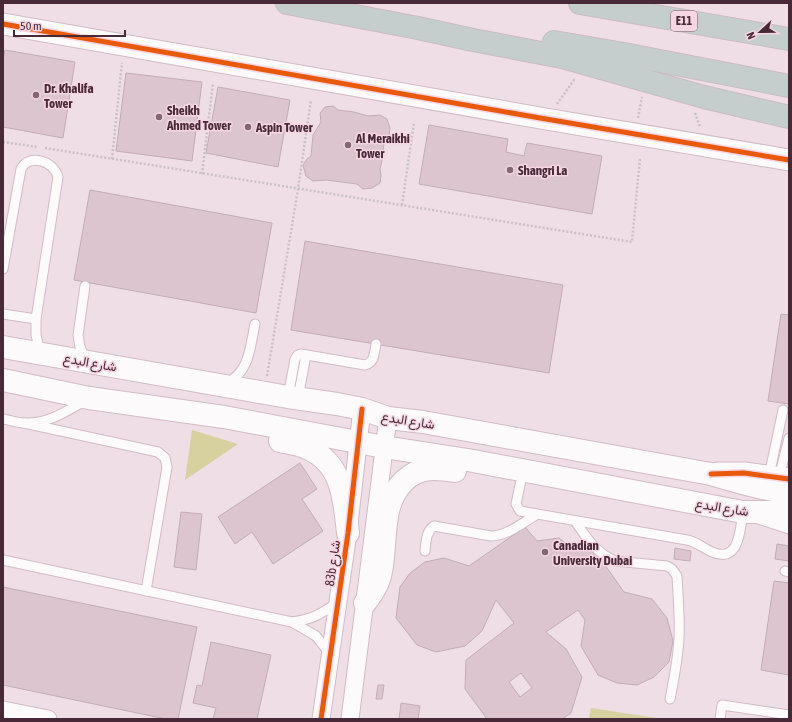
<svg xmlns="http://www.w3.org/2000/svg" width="792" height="722" font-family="'Asap Condensed',Vazirmatn,sans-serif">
  <rect width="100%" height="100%" fill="#efdee5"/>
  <!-- green -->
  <g fill="#d7d19f">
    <polygon points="192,430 238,444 185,480"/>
    <polygon points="591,708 663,719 589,719"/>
  </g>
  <!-- building -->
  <g fill="#ddc5d0" stroke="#c2acb6" fill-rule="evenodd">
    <polygon points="5,50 75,62 63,138 3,127 3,60"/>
    <polygon points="126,73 202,82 192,161 116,151"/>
    <polygon points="218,87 290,100 278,167 206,153"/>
    <polygon points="333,106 338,110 354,112 368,116 380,115 387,119 390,128 389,137 384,140 383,156 380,169 381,176 380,183 372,188 363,189 357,184 326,180 313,181 306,176 303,165 307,159 311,156 313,135 321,122 320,113 325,107"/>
    <polygon points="429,125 508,139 506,152 524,156 527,143 602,156 592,214 419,184"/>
    <polygon points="90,190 272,223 256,313 74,280"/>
    <polygon points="305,241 563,285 549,373 291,330"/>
    <polygon points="781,314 789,315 789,404 768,401"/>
    <polygon points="300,463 317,489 302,499 323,531 273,564 252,532 235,544 218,517"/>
    <polygon points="181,512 202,514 196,570 174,567"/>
    <path d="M525,527L537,541L559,538L573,549L588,541L624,592L652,599L667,618L673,641L669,662L654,677L637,685L617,683L598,675L581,646L585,620L578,610L546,632L566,649L582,677L571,713L562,719H487L465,689L466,660L514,623L496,600L482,631L465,646L436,652L417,645L396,618L400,587L410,573L425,562L444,558L469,566ZM521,673L532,688L520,697L509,682Z"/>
    <polygon points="777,544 789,546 789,561 775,559"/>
    <polygon points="675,548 691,551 690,561 674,559"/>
    <polygon points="774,581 789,583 789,675 761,670"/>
    <polygon points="3,587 197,627 178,719 166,719 3,685"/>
    <polygon points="211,642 271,655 257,719 213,719 216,708 193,703 197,685 202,686"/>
    <polygon points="378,685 384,685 382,699 376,699"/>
    <polygon points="401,703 420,706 418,719 399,719"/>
  </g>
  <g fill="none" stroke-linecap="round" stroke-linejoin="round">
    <!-- service casing -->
    <g stroke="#d2bbc5" stroke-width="11">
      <g id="service">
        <path d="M3,269L21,169C29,153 54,161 58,177L36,319V335L40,352"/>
        <polyline points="85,286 78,335 80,347 86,360"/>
        <polyline points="3,314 36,319"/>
        <path d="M227,383C250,371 250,347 255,324"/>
        <path d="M288,397L295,359L298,355L301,354L365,365C375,362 374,353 376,344"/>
        <polyline points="298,398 306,355"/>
        <path d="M3,419C10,420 18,423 25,423C48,424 67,411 86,400"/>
        <polyline points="24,423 158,452 165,458 167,467 146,591"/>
        <path d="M523,471L516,504L520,511L687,540C697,542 703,548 712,552C740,564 740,529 743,512"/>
        <polyline points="769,476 783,410"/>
        <polyline points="779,477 789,438"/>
        <polyline points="758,519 789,529"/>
        <path d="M575,521C587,538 595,552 615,561L667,566L672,569L677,576C678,597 680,617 679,638C678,659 674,679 670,699"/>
        <path d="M425,551C426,542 426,531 434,526L491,536C507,536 522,523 536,515"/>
        <polyline points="3,560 292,622 316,636 330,654"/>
        <polyline points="785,571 789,572"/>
        <path d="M292,622C313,619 319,615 337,603"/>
        <polyline points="720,719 722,705 789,715"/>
      </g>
    </g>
    <!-- minor casing -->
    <g stroke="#d2bbc5" stroke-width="19">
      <g id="minor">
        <polyline points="3,710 48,719"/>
        <polyline points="321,719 348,533 362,409"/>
        <polyline points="350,719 388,418"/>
      </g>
    </g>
    <!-- tertiary casing -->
    <g stroke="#d2bbc5" stroke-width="23">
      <g id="tertiary">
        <polyline points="3,24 546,119 789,160"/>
        <polyline points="718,473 744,473 789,479"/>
      </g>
    </g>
    <!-- secondary casing -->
    <g stroke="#d2bbc5" stroke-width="24">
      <g id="secondary">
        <path d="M3,347L288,397L337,404L362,409L388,418L423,422L711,474C737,482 762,489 789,493"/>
        <polyline points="3,380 89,398 224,417 384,447 468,460 743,512 778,512 789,514"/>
        <path d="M280,441C289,443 299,444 307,448C343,463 344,499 348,533"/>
        <path d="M365,603C371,595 377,587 380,576C388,545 379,505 404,481C419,466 437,468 455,471"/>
      </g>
    </g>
    <!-- motorway casing -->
    <g stroke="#cabcc2" stroke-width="24">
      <g id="motorway">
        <polyline points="287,3 418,28 473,40 562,57 704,97 789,117"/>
        <polyline points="580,3 789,39"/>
        <polyline points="554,42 624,54 789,86"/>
      </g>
    </g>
    <!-- path -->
    <g stroke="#cac0c5" stroke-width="2.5" stroke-dasharray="2 2" stroke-linecap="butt">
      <polyline points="557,104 574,80 576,80"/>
      <polyline points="695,113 700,127"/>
      <polyline points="638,118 642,97"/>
      <polyline points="3,142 38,147"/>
      <polyline points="45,148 632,242 640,158"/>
      <polyline points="112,159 122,63"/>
      <polyline points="202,174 213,83"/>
      <polyline points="402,205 414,122"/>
      <polyline points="267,376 298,189 311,100"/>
    </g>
    <!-- service -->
    <use href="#service" stroke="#fdfafb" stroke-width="9"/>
    <!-- minor -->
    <use href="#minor" stroke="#fdfafb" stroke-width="17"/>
    <!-- tertiary -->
    <use href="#tertiary" stroke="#fdfafb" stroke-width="21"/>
    <!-- secondary -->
    <use href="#secondary" stroke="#fdfafb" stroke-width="22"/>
    <!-- motorway -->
    <use href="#motorway" stroke="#c5cecc" stroke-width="22"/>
    <!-- cycleway casing -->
    <g stroke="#f7d6e4" stroke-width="8">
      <g id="cycleway">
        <polyline points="3,24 546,119 789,160"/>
        <polyline points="711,474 744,473 789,479"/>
        <polyline points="321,719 348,533 362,409"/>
      </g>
    </g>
    <!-- cycleway -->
    <use href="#cycleway" stroke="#e8590c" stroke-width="5"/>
  </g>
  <!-- markers -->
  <g fill="#826874" stroke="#f7d6e4" stroke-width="1.5">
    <circle cx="36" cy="95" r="4"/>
    <circle cx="159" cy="117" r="4"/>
    <circle cx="248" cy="127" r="4"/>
    <circle cx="348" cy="145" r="4"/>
    <circle cx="510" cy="170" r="4"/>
    <circle cx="545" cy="552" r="4"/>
  </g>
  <g text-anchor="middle" stroke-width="3" stroke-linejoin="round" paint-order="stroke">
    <!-- shield labels -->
    <rect fill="#f7d6e4" stroke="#7c5d6b" stroke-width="1" x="671" y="11" width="26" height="20" rx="3"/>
    <g font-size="12" font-weight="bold" fill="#482937">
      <text x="684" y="25">E11</text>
    </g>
    <!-- poi labels -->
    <g font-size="13" font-weight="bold" fill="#482937" stroke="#f7d6e4" text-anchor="start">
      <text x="44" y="93">Dr. Khalifa<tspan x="44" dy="15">Tower</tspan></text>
      <text x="167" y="115">Sheikh<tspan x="167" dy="15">Ahmed Tower</tspan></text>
      <text x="256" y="132">Aspin Tower</text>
      <text x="356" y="143">Al Meraikhi<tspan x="356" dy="15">Tower</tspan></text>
      <text x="518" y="175">Shangri La</text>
      <text x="553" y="550">Canadian<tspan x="553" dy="15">University Dubai</tspan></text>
    </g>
    <!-- street labels -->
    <g font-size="13" fill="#482937" stroke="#f7d6e4">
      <text transform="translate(90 362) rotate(10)" y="5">شارع البدع</text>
      <text transform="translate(408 420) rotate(9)" y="5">شارع البدع</text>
      <text transform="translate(722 507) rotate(9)" y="5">شارع البدع</text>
      <text transform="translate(332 563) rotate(-82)" y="5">83b شارع</text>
    </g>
  </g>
  <!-- border -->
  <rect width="792" height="722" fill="none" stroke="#482937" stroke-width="8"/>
  <!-- north arrow -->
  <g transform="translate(760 32) rotate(248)" stroke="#f7d6e4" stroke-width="3" paint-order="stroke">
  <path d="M0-3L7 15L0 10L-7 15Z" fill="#482937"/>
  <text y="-6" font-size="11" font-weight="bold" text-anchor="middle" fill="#482937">N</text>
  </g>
  <!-- scale -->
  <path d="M14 30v6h111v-6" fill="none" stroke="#482937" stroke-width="2"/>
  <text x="20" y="30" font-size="12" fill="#482937" stroke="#f7d6e4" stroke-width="3" paint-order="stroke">50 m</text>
</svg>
